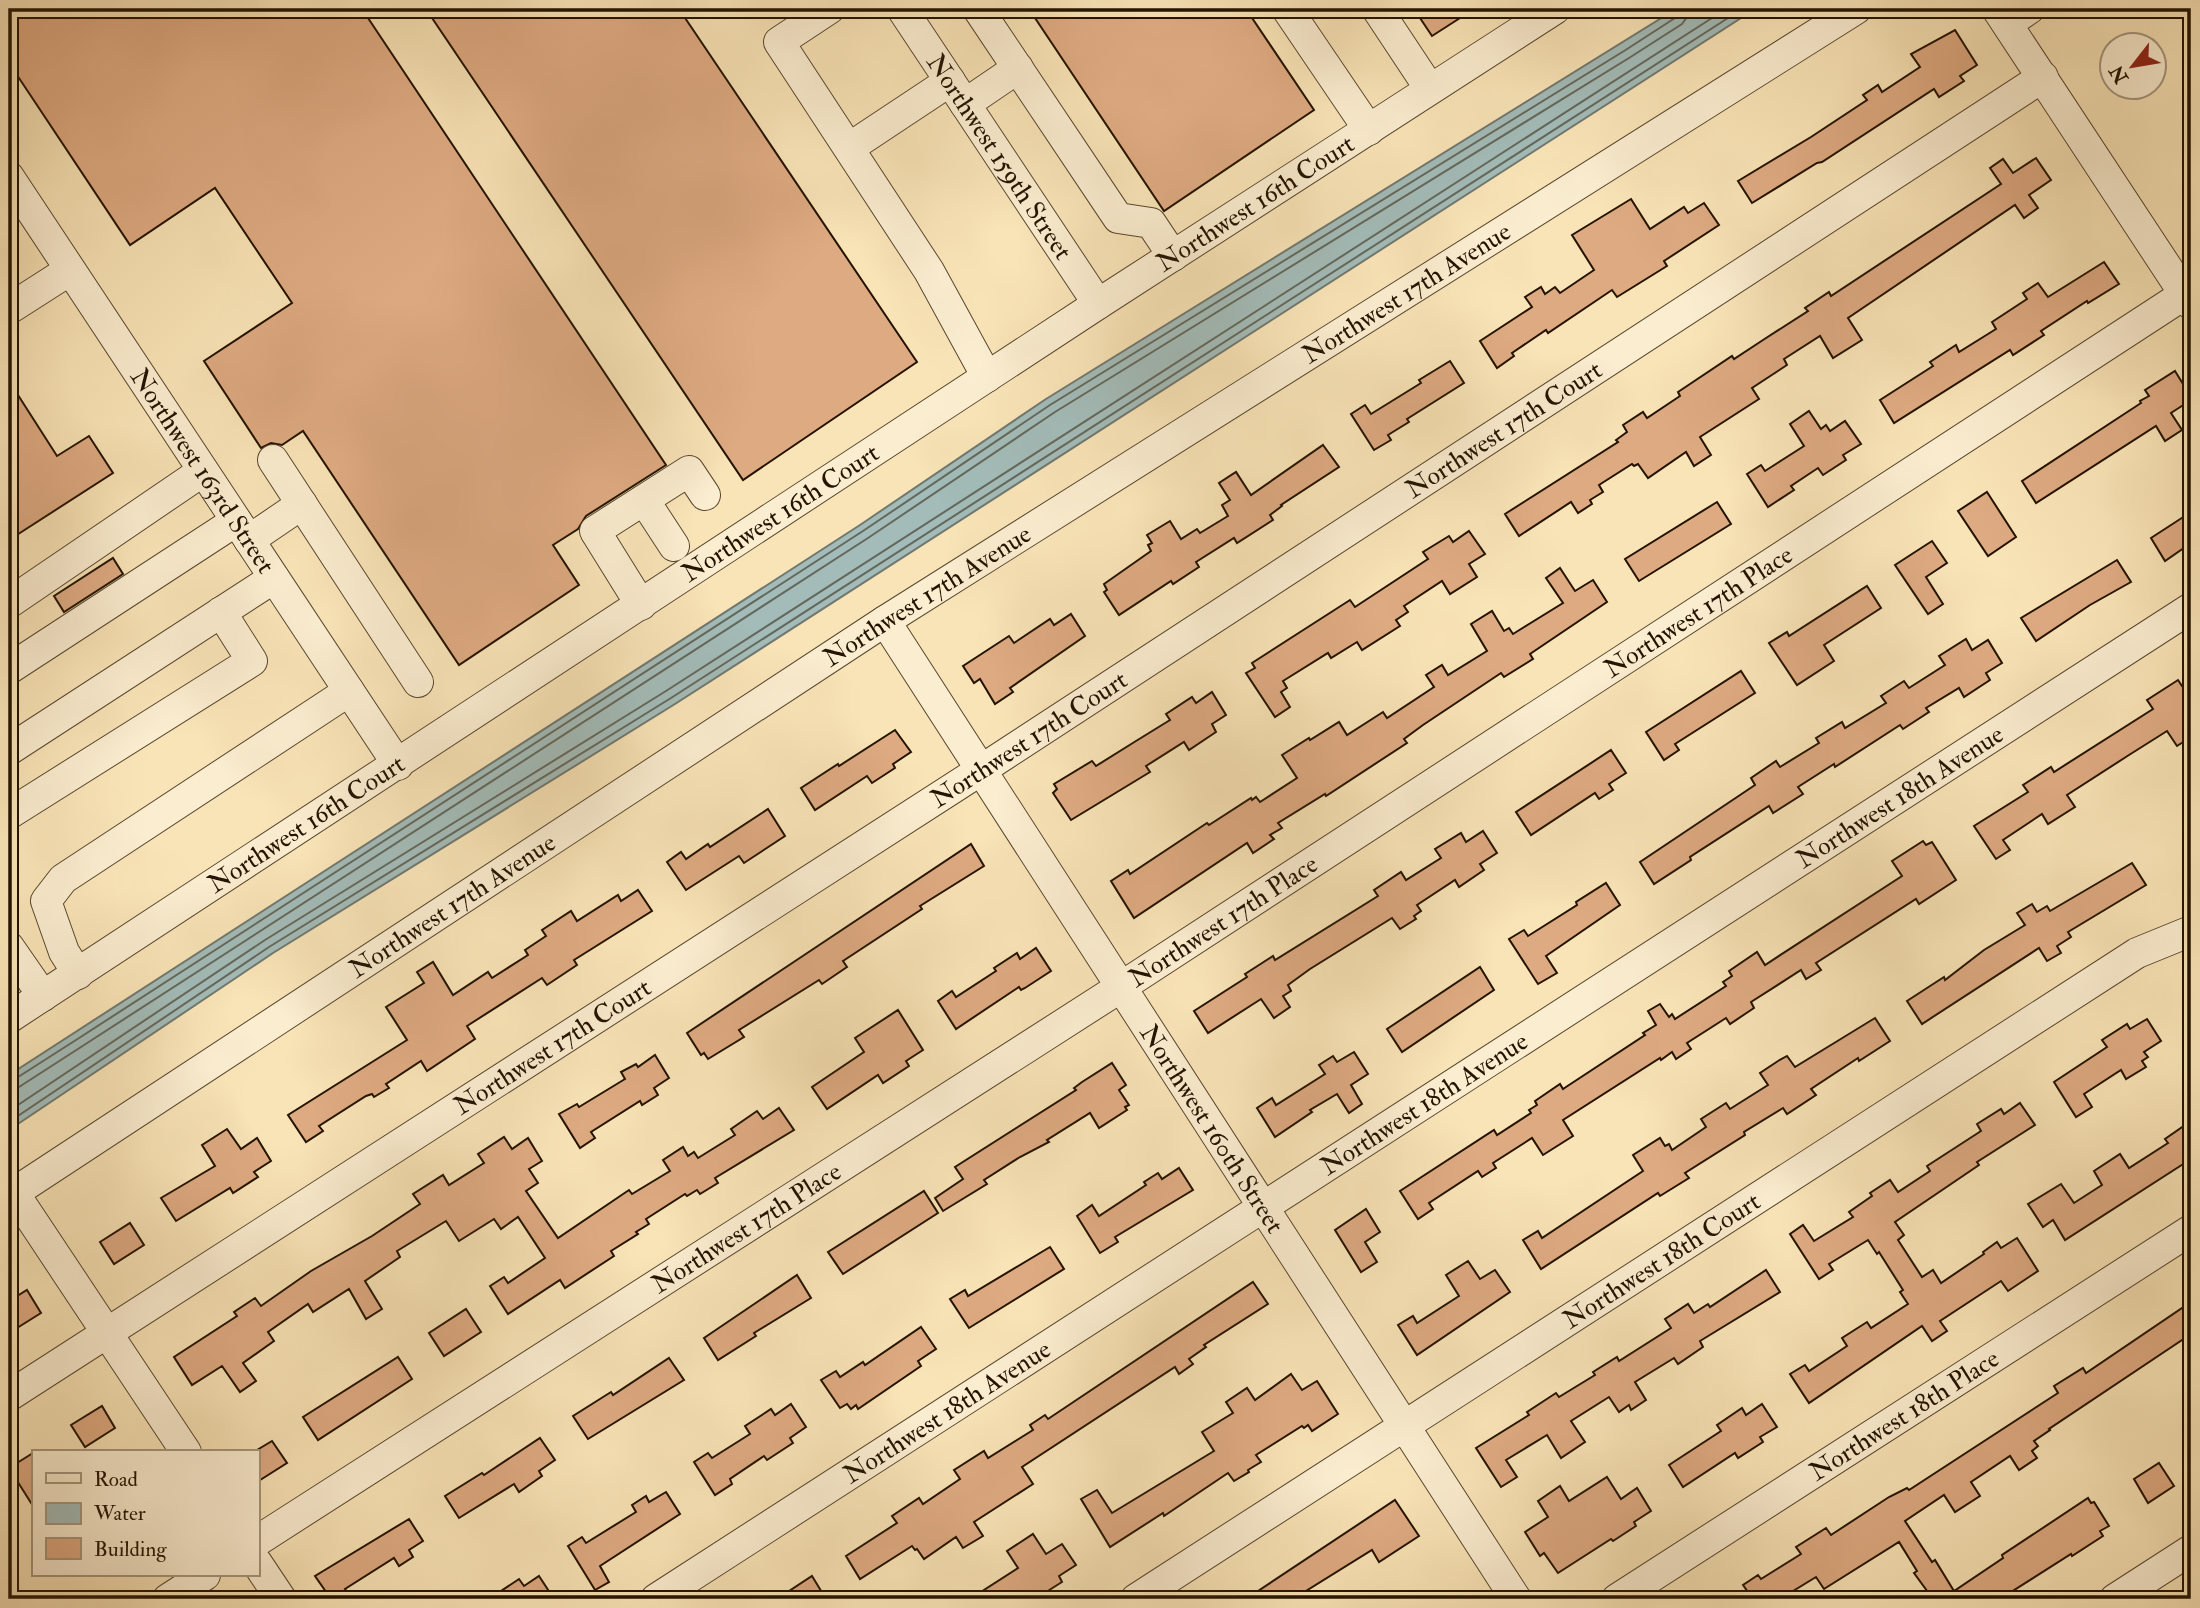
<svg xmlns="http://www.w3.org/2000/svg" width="2200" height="1608" font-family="'IM FELL Double Pica',serif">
  <rect width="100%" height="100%" fill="#f9e4b7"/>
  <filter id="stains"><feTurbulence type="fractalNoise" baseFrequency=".00286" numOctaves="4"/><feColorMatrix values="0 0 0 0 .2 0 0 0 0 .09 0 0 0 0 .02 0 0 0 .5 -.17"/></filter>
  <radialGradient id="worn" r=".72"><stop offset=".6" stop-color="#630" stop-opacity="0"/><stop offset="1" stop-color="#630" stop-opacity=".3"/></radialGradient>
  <!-- water -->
  <polygon fill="#a3bcb9" stroke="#70786f" stroke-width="2" points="1676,9 1755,9 675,704 273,953 9,1130 9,1075 860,525 1046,399"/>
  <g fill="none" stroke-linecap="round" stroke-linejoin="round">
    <!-- shore -->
    <g stroke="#63685c" stroke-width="2">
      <polyline points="9,1080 15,1079 76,1040 863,531 1050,405 1624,51 1675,18 1679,9"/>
      <polyline points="9,1089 19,1087 81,1047 868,538 1055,412 1629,58 1682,24 1687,17 1688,9"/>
      <polyline points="9,1111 265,940 666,691 1726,9"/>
      <polyline points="9,1122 269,947 671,698 1742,9"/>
    </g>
  </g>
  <!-- building -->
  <g fill="#deaa82" stroke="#231300" stroke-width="2">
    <polygon points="9,9 362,9 666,465 586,516 578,529 553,545 579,585 459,665 303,431 282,445 271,443 261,448 204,361 292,303 215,188 130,245 9,63"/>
    <polygon points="426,9 679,9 917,362 743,480"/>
    <polygon points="1029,9 1246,9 1314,110 1164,211"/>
    <polygon points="1414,9 1474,9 1432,36"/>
    <polygon points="1955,30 1977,65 1960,76 1964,81 1939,97 1934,89 1822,162 1817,163 1752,203 1738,181 1811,137 1867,100 1863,95 1878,85 1882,92 1920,67 1911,54"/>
    <polygon points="2036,158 2051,180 2029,195 2038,208 2024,218 2015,205 1848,318 1862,340 1833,358 1820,336 1784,359 1787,365 1752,388 1759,399 1700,437 1711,455 1694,466 1686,452 1648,478 1638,464 1634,466 1632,464 1599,485 1603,492 1590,500 1592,504 1578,513 1571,502 1519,536 1505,514 1618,442 1616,440 1627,432 1623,425 1643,412 1647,418 1680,396 1678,392 1732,356 1734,359 1763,340 1808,311 1805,308 1829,292 1831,296 2001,184 1990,168 2003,159 2013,173"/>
    <polygon points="1631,199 1650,229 1684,207 1688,213 1704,203 1719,225 1664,261 1667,266 1617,297 1612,290 1548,333 1546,330 1512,353 1514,356 1497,368 1480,341 1532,307 1525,297 1541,287 1545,294 1555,287 1560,293 1594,270 1572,235"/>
    <polygon points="2104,262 2119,284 2088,303 2087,301 2041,331 2044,335 2013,355 2010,350 1894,423 1880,400 1933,366 1930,362 1956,345 1959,352 1996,329 1992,322 2027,299 2023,293 2038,283 2048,297"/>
    <polygon points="1450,361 1464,383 1407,419 1409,422 1388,435 1391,440 1374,450 1351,414 1365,405 1371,414 1421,383 1419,380"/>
    <polygon points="2175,371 2191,397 2191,400 2171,413 2182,430 2165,441 2156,426 2036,503 2022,481 2141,403 2140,401 2149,396 2145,390"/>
    <polygon points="9,381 57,456 89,436 113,473 9,540"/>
    <polygon points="1809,411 1821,429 1826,425 1830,431 1845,421 1861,444 1843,455 1846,460 1823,475 1818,468 1791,486 1794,490 1768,507 1747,474 1761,465 1765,471 1804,446 1790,424"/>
    <polygon points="1323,445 1339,467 1281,505 1282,506 1270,515 1273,520 1237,543 1234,538 1196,562 1199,567 1173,584 1171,581 1119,615 1104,592 1107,590 1104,584 1151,551 1148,545 1152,543 1147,535 1170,521 1181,539 1197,529 1200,533 1228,516 1222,505 1230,500 1219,483 1236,472 1251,495"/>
    <polygon points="1987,492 2016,537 1988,556 1958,511"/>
    <polygon points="1717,502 1731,524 1639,581 1625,559"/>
    <polygon points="2191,512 2191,543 2165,561 2151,538"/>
    <polygon points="1469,531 1485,554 1469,564 1477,577 1450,594 1442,581 1404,606 1408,612 1396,620 1400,626 1362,650 1357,642 1331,658 1328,653 1283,681 1287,688 1281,692 1290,707 1275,717 1246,673 1255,668 1252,663 1350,600 1355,607 1428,559 1423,552 1449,536 1453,542"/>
    <polygon points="1932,541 1947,563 1926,577 1943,604 1928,614 1895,565"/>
    <polygon points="113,558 123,574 64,612 54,596"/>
    <polygon points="2117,560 2131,582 2090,605 2036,641 2021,618"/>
    <polygon points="1560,568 1575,591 1593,580 1607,602 1530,654 1533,659 1504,677 1501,673 1423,725 1404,739 1407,743 1326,796 1325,794 1278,823 1282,828 1270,835 1274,839 1253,853 1247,843 1134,918 1111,881 1128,870 1130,874 1207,823 1209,825 1251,798 1252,800 1256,797 1260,802 1297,778 1282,755 1309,738 1310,740 1339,722 1347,735 1383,712 1387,718 1434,687 1426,675 1442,665 1448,675 1487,651 1471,624 1492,611 1504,631 1509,628 1513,634 1563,603 1546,578"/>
    <polygon points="1867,586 1881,608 1824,645 1834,661 1797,685 1769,643 1787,632 1789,636"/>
    <polygon points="1071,614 1085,636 1010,688 1013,692 995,704 980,679 974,683 963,666 1009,636 1014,643 1050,619 1054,625"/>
    <polygon points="1966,639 1972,650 1988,640 2002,663 1986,673 1990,680 1964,697 1959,688 1926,708 1929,712 1903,729 1900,725 1835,767 1834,764 1798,787 1803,794 1773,813 1769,806 1690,857 1691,860 1654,884 1640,862 1755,785 1751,778 1776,761 1780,767 1819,743 1816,738 1842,722 1845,728 1886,703 1881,696 1904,681 1909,688 1945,665 1939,656"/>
    <polygon points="1741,671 1755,693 1675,744 1679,750 1664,760 1646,732"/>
    <polygon points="2178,680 2182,686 2191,681 2191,737 2177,746 2167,731 2129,755 2067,795 2075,807 2048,824 2042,814 2003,840 2010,850 1996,859 1974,826 2028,792 2023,785 2051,767 2054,772 2153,709 2147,700"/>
    <polygon points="1212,692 1226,715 1212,724 1216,732 1189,750 1184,742 1146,766 1150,772 1071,820 1053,793 1057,789 1054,784 1092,761 1096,766 1136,741 1170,720 1166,714 1192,697 1196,703"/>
    <polygon points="895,730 911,752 893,764 895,768 872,783 867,776 815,810 801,788 838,764 839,766"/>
    <polygon points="1611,750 1626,773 1609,784 1613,790 1599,799 1595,793 1531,835 1516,812"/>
    <polygon points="768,809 785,836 744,863 739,856 686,890 667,862 681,852 686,859 708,844 710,847"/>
    <polygon points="1483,831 1497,853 1480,864 1484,870 1459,887 1455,880 1417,905 1421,911 1414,916 1416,919 1400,929 1392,918 1310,969 1288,985 1291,991 1283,996 1290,1007 1274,1018 1261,999 1208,1033 1194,1011 1247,977 1245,974 1273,956 1275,960 1378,896 1374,890 1401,872 1406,880 1441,858 1435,849 1461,833 1466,842"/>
    <polygon points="1923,841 1926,845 1932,842 1956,880 1919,904 1916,899 1816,963 1821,970 1806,979 1801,970 1751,1002 1754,1008 1730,1024 1726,1018 1687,1043 1691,1049 1676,1059 1672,1052 1661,1060 1660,1058 1563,1120 1573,1136 1543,1155 1532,1138 1493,1163 1496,1168 1482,1177 1478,1171 1429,1203 1433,1209 1418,1219 1400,1191 1494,1130 1497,1135 1531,1113 1529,1110 1537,1105 1535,1101 1560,1084 1563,1089 1566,1087 1645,1035 1643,1033 1656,1025 1648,1011 1660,1004 1669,1017 1672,1014 1675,1019 1726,986 1723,982 1732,976 1729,971 1757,952 1765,965 1902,876 1892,861"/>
    <polygon points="971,844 984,866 920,906 922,909 843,961 847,967 822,984 819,980 739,1030 744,1037 708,1059 704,1053 701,1055 687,1033"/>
    <polygon points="2132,863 2146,885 2068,932 2071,937 2057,946 2061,953 2047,961 2039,948 1922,1024 1907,1001 1944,977 1945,980 1984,950 2025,925 2017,913 2032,904 2037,912 2047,906 2050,911"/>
    <polygon points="1606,883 1620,905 1546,956 1557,973 1538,984 1509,939 1524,930 1528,936 1577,905 1576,902"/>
    <polygon points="638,890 652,911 574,960 577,965 547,985 542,978 467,1026 475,1039 427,1071 421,1061 386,1084 389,1088 374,1097 372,1094 366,1096 319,1126 323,1131 306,1142 288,1115 407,1040 386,1007 424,983 417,972 433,962 453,995 488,972 492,978 528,955 525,950 546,936 542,930 571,911 577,921 618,895 621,901"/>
    <polygon points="1036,948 1051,971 1025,988 1021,990 1019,987 956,1029 938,1001 952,991 956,997 996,971 994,968 1017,953 1020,959"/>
    <polygon points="1480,967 1494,990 1402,1052 1387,1029"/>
    <polygon points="898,1010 923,1050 906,1061 909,1066 883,1083 878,1075 827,1109 812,1087 864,1052 855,1038"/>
    <polygon points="1875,1018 1890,1041 1859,1061 1858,1058 1811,1089 1816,1095 1787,1114 1783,1108 1744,1132 1745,1135 1685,1173 1689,1178 1660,1196 1658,1193 1541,1269 1523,1240 1538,1231 1542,1238 1643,1171 1633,1155 1660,1138 1665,1146 1669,1144 1672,1150 1706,1127 1701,1119 1726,1103 1730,1109 1768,1085 1760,1073 1778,1061 1787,1056 1795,1067"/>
    <polygon points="2147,1019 2161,1041 2144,1052 2148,1057 2142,1061 2146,1067 2126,1079 2121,1070 2084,1094 2092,1107 2076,1117 2054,1082 2107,1047 2102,1040 2127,1024 2130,1029"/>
    <polygon points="1354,1052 1368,1074 1351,1085 1362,1104 1349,1113 1337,1094 1310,1110 1312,1112 1275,1137 1257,1108 1272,1098 1276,1105 1325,1074 1319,1065 1333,1056 1337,1062"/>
    <polygon points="655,1055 669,1078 654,1088 658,1095 642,1105 640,1101 591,1132 595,1138 580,1148 559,1114 577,1104 579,1107 625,1079 621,1072 636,1064 638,1067"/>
    <polygon points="1112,1063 1126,1085 1119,1090 1129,1105 1125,1107 1127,1110 1099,1128 1090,1113 1047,1140 1049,1142 1020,1157 984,1180 987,1184 943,1211 935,1198 963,1179 955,1167 1076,1090 1074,1088 1082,1082"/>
    <polygon points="2020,1103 2035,1125 1977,1162 1979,1165 1895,1222 1904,1235 1898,1240 1922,1277 1933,1270 1941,1283 1984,1254 1983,1252 1997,1242 2001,1248 2017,1238 2038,1271 2008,1291 2001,1281 1940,1321 1947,1331 1932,1341 1922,1326 1809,1403 1790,1374 1805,1365 1809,1371 1847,1346 1842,1338 1867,1322 1871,1328 1908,1304 1900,1292 1903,1290 1879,1252 1877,1254 1868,1240 1829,1264 1833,1270 1819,1279 1790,1234 1803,1225 1814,1241 1853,1217 1849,1212 1872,1196 1870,1193 1890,1180 1898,1192 1930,1171 1927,1166 1981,1131 1977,1124 2001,1109 2004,1114"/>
    <polygon points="779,1108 794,1130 715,1178 718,1183 700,1194 697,1190 687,1196 685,1194 646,1219 649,1224 636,1232 638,1234 611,1251 614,1256 565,1288 560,1280 508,1314 490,1286 504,1277 508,1283 545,1258 518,1217 501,1229 494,1219 459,1241 446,1221 397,1251 400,1257 365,1281 382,1309 366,1319 349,1289 313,1312 308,1304 268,1332 274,1341 243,1363 256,1381 240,1392 222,1366 192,1385 174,1357 237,1316 234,1312 255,1298 261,1306 311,1271 372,1236 420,1204 413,1194 443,1175 449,1185 484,1163 478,1154 504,1137 512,1149 528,1138 542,1161 529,1169 538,1183 526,1191 558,1238 629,1190 632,1194 670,1171 663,1160 683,1147 688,1156 694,1152 698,1158 735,1135 731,1129 757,1111 763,1119"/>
    <polygon points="2191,1121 2191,1159 2065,1240 2053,1220 2043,1227 2028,1204 2061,1184 2074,1203 2102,1185 2094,1171 2120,1154 2129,1168 2168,1143 2165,1139"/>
    <polygon points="227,1129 241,1149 257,1138 271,1161 254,1172 258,1177 233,1193 230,1188 176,1221 161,1198 215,1166 202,1145"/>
    <polygon points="1179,1168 1193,1190 1115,1237 1118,1242 1100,1253 1077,1216 1092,1205 1099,1216 1146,1185 1144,1182 1158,1173 1162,1179"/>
    <polygon points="924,1191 938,1213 843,1274 828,1252"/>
    <polygon points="1366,1209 1380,1232 1365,1242 1377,1262 1361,1272 1335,1230"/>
    <polygon points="130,1223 144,1245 114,1264 100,1242"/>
    <polygon points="1050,1247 1064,1269 969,1328 950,1299 965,1290 968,1296"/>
    <polygon points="1468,1261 1480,1279 1495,1270 1510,1292 1417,1355 1398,1325 1413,1316 1417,1323 1459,1296 1446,1275"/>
    <polygon points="1766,1270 1780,1292 1700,1341 1703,1347 1678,1364 1674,1358 1635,1382 1646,1400 1631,1410 1629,1405 1619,1412 1609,1397 1571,1421 1585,1442 1561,1458 1547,1435 1506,1460 1517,1477 1501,1487 1476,1448 1529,1415 1527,1412 1556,1393 1559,1397 1595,1375 1593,1372 1617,1357 1619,1361 1671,1328 1665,1319 1688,1304 1694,1313 1708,1304 1710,1307"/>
    <polygon points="797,1275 811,1298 754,1333 756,1336 718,1360 704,1338"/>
    <polygon points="1253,1282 1268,1304 1204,1345 1206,1347 1189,1359 1193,1364 1179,1374 1175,1367 1022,1467 1033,1484 974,1522 983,1536 963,1548 956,1537 924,1559 917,1549 915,1550 912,1546 860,1579 846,1556 897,1523 892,1516 919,1498 923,1504 960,1479 954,1470 984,1451 988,1458 1033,1430 1030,1425 1045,1415 1048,1419"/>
    <polygon points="27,1290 41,1313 9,1333 9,1301"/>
    <polygon points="2191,1302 2191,1334 2049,1429 2050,1430 2034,1441 2038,1446 2032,1451 2037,1458 2019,1470 2010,1456 1971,1482 1980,1496 1955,1512 1944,1495 1905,1521 1932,1562 1935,1560 1954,1591 2003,1558 2002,1555 2088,1498 2091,1503 2094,1502 2109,1526 2100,1531 2103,1536 2072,1556 2071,1554 2000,1599 1933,1599 1914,1573 1917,1571 1899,1542 1824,1589 1816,1577 1780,1599 1753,1599 1743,1585 1758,1575 1761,1579 1801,1554 1796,1547 1826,1528 1831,1535 1889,1497 1907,1488 1909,1490 2058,1393 2054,1386 2083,1368 2086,1373"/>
    <polygon points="466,1309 481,1332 444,1356 429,1333"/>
    <polygon points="921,1327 936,1349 918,1361 921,1366 858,1409 856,1405 851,1409 847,1404 840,1408 821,1380 836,1371 840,1377 863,1362 865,1365"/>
    <polygon points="398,1357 412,1379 318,1440 303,1417"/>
    <polygon points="669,1358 684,1380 588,1439 573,1416 611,1392 613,1395"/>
    <polygon points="1291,1374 1302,1390 1317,1381 1338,1414 1312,1431 1308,1425 1304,1428 1302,1426 1256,1455 1261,1462 1248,1470 1249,1472 1234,1481 1228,1473 1164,1516 1163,1513 1110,1547 1081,1499 1097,1490 1112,1513 1214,1451 1202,1432 1233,1413 1226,1402 1247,1388 1255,1400"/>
    <polygon points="791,1404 806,1427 790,1438 793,1443 767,1460 764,1456 730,1479 732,1484 715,1495 694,1462 708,1453 712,1458 750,1434 745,1426 771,1409 775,1415"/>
    <polygon points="1762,1404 1777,1427 1760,1437 1763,1442 1738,1458 1735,1453 1683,1487 1669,1465 1721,1431 1717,1425 1742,1408 1746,1415"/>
    <polygon points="102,1406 115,1428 85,1447 71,1425"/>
    <polygon points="540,1438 555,1460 539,1471 542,1476 519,1492 514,1484 459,1518 445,1496 482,1473 484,1475"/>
    <polygon points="272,1441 287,1463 257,1482 257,1450"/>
    <polygon points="33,1453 33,1506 9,1468"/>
    <polygon points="2159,1463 2174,1486 2148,1503 2134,1479"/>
    <polygon points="1607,1477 1621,1499 1637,1488 1651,1511 1634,1522 1636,1526 1613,1541 1611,1539 1558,1573 1544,1553 1540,1556 1525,1532 1548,1517 1538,1501 1560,1486 1569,1501"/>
    <polygon points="666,1492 680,1514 600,1566 609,1582 595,1590 568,1546 582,1537 586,1543 636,1512 632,1505 646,1496 649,1502"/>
    <polygon points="1395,1500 1419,1536 1379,1562 1372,1550 1293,1599 1246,1599"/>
    <polygon points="409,1519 423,1541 409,1550 413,1557 399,1566 394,1558 345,1589 352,1599 331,1599 315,1576"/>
    <polygon points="1033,1534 1046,1554 1062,1544 1076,1565 1059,1576 1062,1582 1035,1599 970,1599 1018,1568 1007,1551"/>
    <polygon points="539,1576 554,1599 489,1599 519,1579 524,1586"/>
    <polygon points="812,1576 826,1599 777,1599"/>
  </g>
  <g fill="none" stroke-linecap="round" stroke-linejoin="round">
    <!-- minor casing -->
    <g stroke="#58472e" stroke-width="32">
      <g id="minor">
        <polyline points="829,9 779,42 929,271 987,377"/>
        <path id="s1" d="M902,9L1098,304"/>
        <polyline points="978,9 1118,218 1151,223 1173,256"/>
        <polyline points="1287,9 1369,130"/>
        <polyline points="1377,9 1430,89"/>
        <polyline points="1997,9 2191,304"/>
        <polyline points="2008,23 2029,9"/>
        <polyline points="965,104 1018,68"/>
        <polyline points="849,148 950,81"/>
        <path id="s2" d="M9,177L398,765"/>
        <polyline points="9,309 70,270"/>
        <polyline points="273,460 418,682"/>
        <polyline points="644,500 674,546"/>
        <polyline points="249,540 302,504"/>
        <polyline points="9,603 203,471"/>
        <polyline points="641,605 595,531 689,471 705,495"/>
        <path id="s3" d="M885,621L1516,1599"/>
        <polyline points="9,669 236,521"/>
        <polyline points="9,750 274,578"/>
        <polyline points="9,814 252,661 221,612"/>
        <polyline points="9,947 43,996"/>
        <polyline points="78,974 64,952 46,901 63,879 349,691"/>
        <path id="s4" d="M9,1018L1098,304L1555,9"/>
        <polyline points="14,1193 186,1452"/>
        <path id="s5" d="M9,1196L885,621L1856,9"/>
        <path id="s6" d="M9,1396L981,770L2043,77"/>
        <path id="s7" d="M257,1541L1121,987L2185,294"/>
        <polyline points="257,1563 281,1599"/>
        <polyline points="168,1599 205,1575"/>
        <path id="s8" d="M656,1599L2191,608"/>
        <path id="s9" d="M1136,1599L2137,953L2191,931"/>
        <path id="s10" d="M1617,1599L2191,1230"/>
        <polyline points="2115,1599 2191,1550"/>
      </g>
    </g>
    <!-- minor -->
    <use href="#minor" stroke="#fbedd0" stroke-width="30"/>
  </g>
  <g text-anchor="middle" stroke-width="6" stroke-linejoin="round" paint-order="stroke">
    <!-- street labels -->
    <g font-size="26" fill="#231300" stroke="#fbedd0">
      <text dy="9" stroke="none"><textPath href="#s1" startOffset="177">Northwest 159th Street</textPath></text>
      <text dy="9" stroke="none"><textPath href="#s4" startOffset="1489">Northwest 16th Court</textPath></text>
      <text dy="9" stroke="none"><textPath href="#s5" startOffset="1664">Northwest 17th Avenue</textPath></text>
      <text dy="9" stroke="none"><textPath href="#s6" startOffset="1780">Northwest 17th Court</textPath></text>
      <text dy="9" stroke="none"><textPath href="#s2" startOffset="352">Northwest 163rd Street</textPath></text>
      <text dy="9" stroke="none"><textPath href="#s4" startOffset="922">Northwest 16th Court</textPath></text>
      <text dy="9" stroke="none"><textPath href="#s5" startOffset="1097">Northwest 17th Avenue</textPath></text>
      <text dy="9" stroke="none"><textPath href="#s7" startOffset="1715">Northwest 17th Place</textPath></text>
      <text dy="9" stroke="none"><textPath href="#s6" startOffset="1213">Northwest 17th Court</textPath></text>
      <text dy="9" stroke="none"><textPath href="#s8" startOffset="1480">Northwest 18th Avenue</textPath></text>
      <text dy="9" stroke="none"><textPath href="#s4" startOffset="355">Northwest 16th Court</textPath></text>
      <text dy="9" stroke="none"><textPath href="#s5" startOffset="530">Northwest 17th Avenue</textPath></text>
      <text dy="9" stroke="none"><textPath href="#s7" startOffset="1148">Northwest 17th Place</textPath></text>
      <text dy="9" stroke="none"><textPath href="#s6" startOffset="646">Northwest 17th Court</textPath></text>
      <text dy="9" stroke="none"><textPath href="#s8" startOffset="914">Northwest 18th Avenue</textPath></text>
      <text dy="9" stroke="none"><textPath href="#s3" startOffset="604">Northwest 160th Street</textPath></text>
      <text dy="9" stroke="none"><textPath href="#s7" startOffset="581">Northwest 17th Place</textPath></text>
      <text dy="9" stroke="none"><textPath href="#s9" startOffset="625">Northwest 18th Court</textPath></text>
      <text dy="9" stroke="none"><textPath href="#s8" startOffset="346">Northwest 18th Avenue</textPath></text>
      <text dy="9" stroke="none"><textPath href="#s10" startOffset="341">Northwest 18th Place</textPath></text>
    </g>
  </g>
  <!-- margin -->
  <rect width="2200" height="1608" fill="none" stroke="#f9e4b7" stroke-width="35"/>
  <rect x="10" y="10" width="2179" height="1587" fill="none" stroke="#231300" stroke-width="3.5"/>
  <rect x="18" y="18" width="2165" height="1573" fill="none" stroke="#231300" stroke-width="2"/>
  <!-- legend -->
  <rect x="32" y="1450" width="228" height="126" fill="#fbedd0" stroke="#a5967d" stroke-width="2"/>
  <rect x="46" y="1473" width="35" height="10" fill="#fbedd0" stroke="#a5967d" stroke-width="2"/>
  <text x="94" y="1486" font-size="21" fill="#231300">Road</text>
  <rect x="46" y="1503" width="35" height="21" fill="#a3bcb9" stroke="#a5967d" stroke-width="2"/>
  <text x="94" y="1520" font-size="21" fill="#231300">Water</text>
  <rect x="46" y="1538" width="35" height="21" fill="#deaa82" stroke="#a5967d" stroke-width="2"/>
  <text x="94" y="1556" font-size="21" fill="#231300">Building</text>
  <!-- north arrow -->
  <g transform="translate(2133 66) rotate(239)"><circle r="33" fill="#fbedd0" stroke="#a5967d" stroke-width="2"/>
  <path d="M0-5L12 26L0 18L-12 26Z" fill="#8f2418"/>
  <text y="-10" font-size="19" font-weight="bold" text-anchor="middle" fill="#231300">N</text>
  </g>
  <rect width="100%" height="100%" filter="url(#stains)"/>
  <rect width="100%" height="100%" fill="url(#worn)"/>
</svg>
